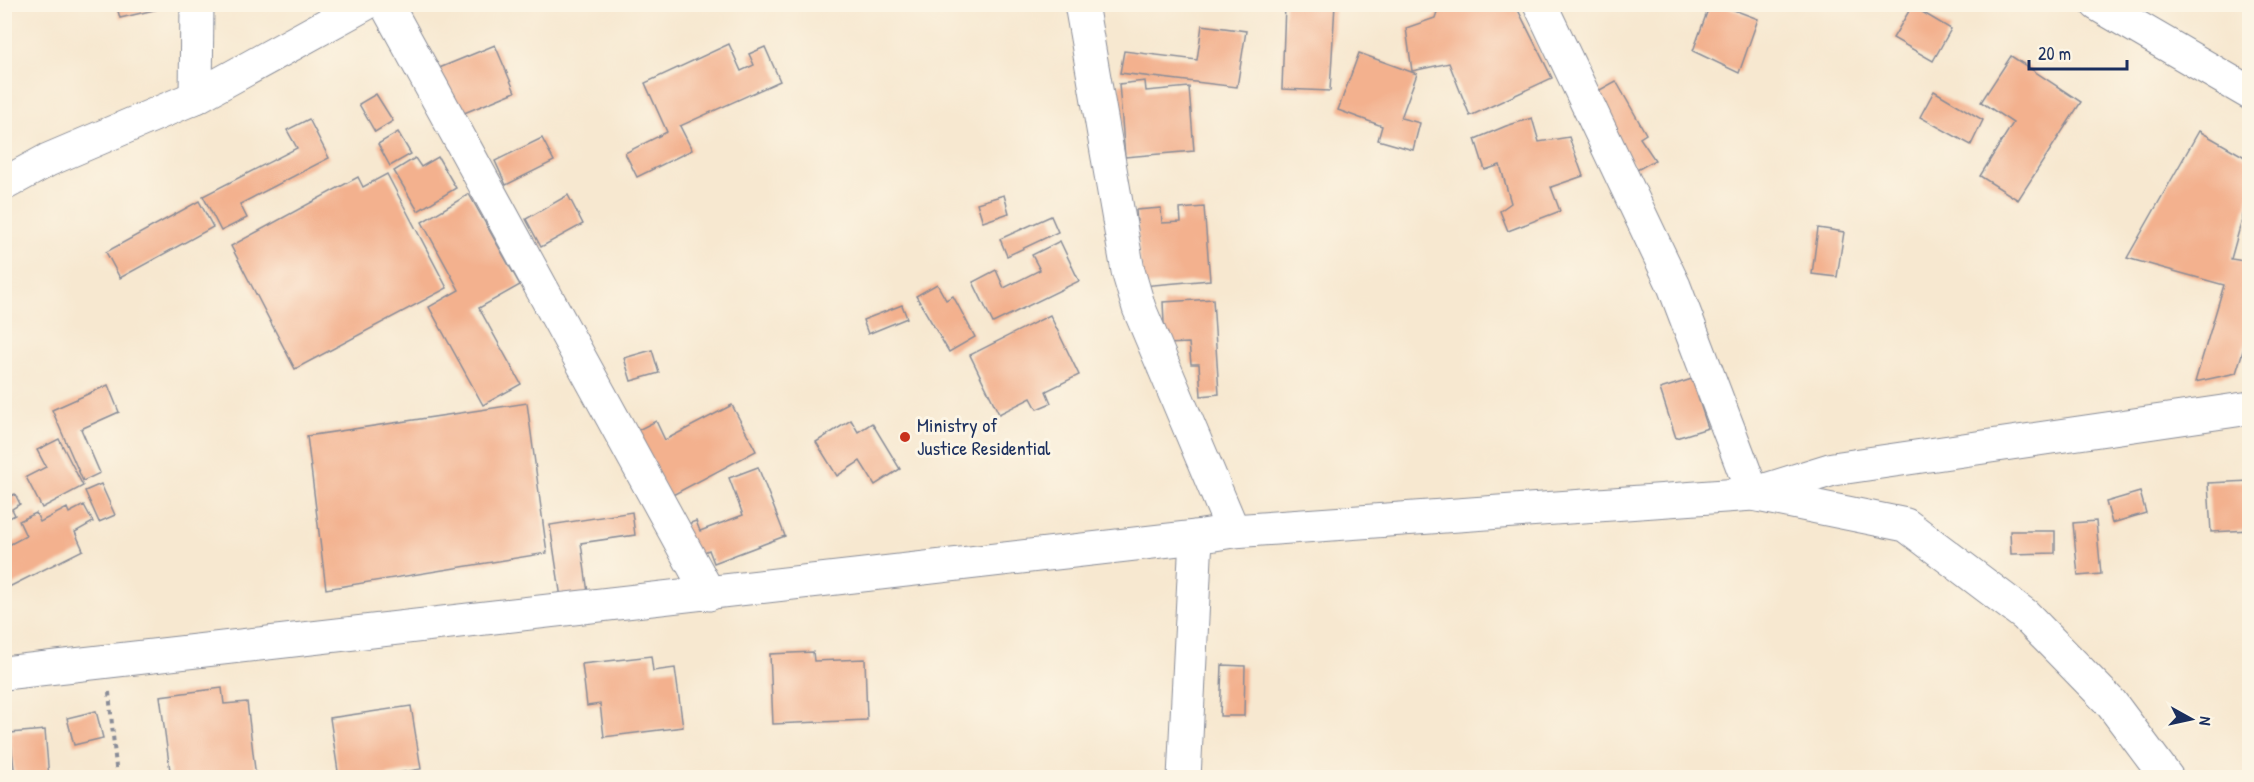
<svg xmlns="http://www.w3.org/2000/svg" width="2254" height="782" font-family="'Patrick Hand',sans-serif">
  <rect width="100%" height="100%" fill="#fcf5e5"/>
  <filter id="ink" filterUnits="userSpaceOnUse"><feTurbulence type="fractalNoise" baseFrequency=".0167" numOctaves="2"/><feDisplacementMap in="SourceGraphic" scale="12" xChannelSelector="R" yChannelSelector="G"/><feConvolveMatrix kernelMatrix="1 2 1 2 8 2 1 2 1" color-interpolation-filters="sRGB"/></filter>
  <filter id="wash" filterUnits="userSpaceOnUse"><feTurbulence type="fractalNoise" baseFrequency=".008" numOctaves="4" result="noise"/><feDisplacementMap in="SourceGraphic" scale="24" xChannelSelector="R" yChannelSelector="G"/><feGaussianBlur stdDeviation="1.35" result="paint"/><feColorMatrix in="noise" values="0 0 0 0 0 0 0 0 0 0 0 0 0 0 0 0 0 1.4 0 .05"/><feComposite in="paint" operator="in"/></filter>
  <g filter="url(#wash)">
    <rect width="100%" height="100%" fill="#f7e8d0"/>
    <g id="blocks">
      <!-- building -->
      <g fill="#f3b18e">
        <polygon points="116,4 167,4 167,7 120,18"/>
        <polygon points="1285,4 1335,4 1330,91 1282,89"/>
        <polygon points="1444,4 1515,4 1552,78 1470,116 1449,63 1412,71 1406,28 1435,18 1439,6"/>
        <polygon points="1710,4 1718,4 1758,19 1739,73 1693,51"/>
        <polygon points="1912,6 1951,29 1933,61 1893,38"/>
        <polygon points="1202,25 1246,31 1237,87 1120,73 1124,51 1197,60"/>
        <polygon points="729,44 741,71 754,65 749,54 765,47 780,81 680,126 692,150 637,177 625,153 667,132 645,83"/>
        <polygon points="495,45 515,92 457,116 437,69"/>
        <polygon points="1359,53 1417,74 1401,118 1420,123 1413,150 1378,140 1382,126 1338,110"/>
        <polygon points="2011,56 2081,102 2018,200 1980,176 2013,123 1981,102"/>
        <polygon points="1145,81 1146,91 1189,87 1194,151 1125,157 1119,84"/>
        <polygon points="1616,81 1646,134 1640,138 1655,160 1637,170 1589,96"/>
        <polygon points="1934,91 1983,120 1971,145 1920,117"/>
        <polygon points="376,94 393,121 375,132 359,104"/>
        <polygon points="1532,118 1539,142 1569,137 1583,176 1551,187 1560,211 1508,231 1500,211 1511,203 1500,165 1485,170 1475,139 1506,126"/>
        <polygon points="309,119 329,158 240,204 247,218 221,231 203,196 297,148 287,130"/>
        <polygon points="2199,131 2250,160 2250,191 2231,259 2250,262 2250,329 2236,373 2195,382 2224,285 2127,258"/>
        <polygon points="398,132 411,154 390,166 378,144"/>
        <polygon points="542,138 554,161 506,185 495,161"/>
        <polygon points="438,157 456,188 418,211 394,171 415,158 421,167"/>
        <polygon points="387,174 447,288 295,369 231,246 358,177 363,187"/>
        <polygon points="469,194 520,285 479,308 521,384 483,405 429,307 459,290 422,222"/>
        <polygon points="568,195 583,224 541,247 526,219"/>
        <polygon points="1004,195 1009,213 983,222 977,203"/>
        <polygon points="199,201 213,227 120,278 106,252"/>
        <polygon points="1204,207 1210,280 1142,286 1136,210 1161,208 1162,223 1181,222 1180,209"/>
        <polygon points="1051,216 1058,232 1007,256 1000,239"/>
        <polygon points="1818,228 1844,232 1837,277 1812,274"/>
        <polygon points="1060,241 1079,281 993,323 973,282 996,270 1004,288 1040,270 1032,255"/>
        <polygon points="937,284 946,300 953,296 975,337 949,352 916,296"/>
        <polygon points="1213,299 1219,394 1201,396 1199,364 1191,364 1189,343 1165,344 1163,302"/>
        <polygon points="902,305 907,318 868,334 863,320"/>
        <polygon points="1050,315 1079,375 1046,391 1051,403 1037,409 1031,398 999,414 970,355"/>
        <polygon points="652,350 659,373 631,381 624,358"/>
        <polygon points="1692,379 1708,428 1676,438 1660,389"/>
        <polygon points="108,385 119,412 81,429 100,473 83,481 52,410"/>
        <polygon points="527,403 547,553 326,589 307,436"/>
        <polygon points="732,405 756,451 669,497 636,431 656,421 665,440"/>
        <polygon points="851,420 858,432 872,423 900,469 875,485 860,461 837,476 816,442"/>
        <polygon points="59,439 83,486 42,508 26,477 46,467 37,450"/>
        <polygon points="758,467 785,536 714,563 709,550 691,557 680,527 696,521 700,531 743,515 729,478"/>
        <polygon points="2250,481 2250,530 2211,532 2208,483"/>
        <polygon points="101,484 115,515 99,522 85,491"/>
        <polygon points="2140,492 2146,513 2112,523 2106,502"/>
        <polygon points="15,494 20,504 12,509 15,515 4,521 4,499"/>
        <polygon points="84,505 93,522 75,532 83,550 5,589 5,547 26,536 19,521 36,513 40,522 67,508 69,513"/>
        <polygon points="632,512 635,535 581,543 588,593 561,598 550,525"/>
        <polygon points="2096,521 2101,574 2078,576 2073,523"/>
        <polygon points="2010,531 2055,531 2055,553 2011,554"/>
        <polygon points="813,652 814,661 865,659 867,720 773,724 770,654"/>
        <polygon points="651,656 653,671 675,668 683,727 604,737 600,704 587,706 582,664"/>
        <polygon points="1222,665 1245,666 1244,716 1220,716"/>
        <polygon points="222,688 224,704 247,702 256,778 171,778 160,696"/>
        <polygon points="411,706 421,769 369,778 339,778 330,718"/>
        <polygon points="96,711 103,738 74,745 67,718"/>
        <polygon points="45,730 49,778 15,778 10,733"/>
      </g>
    </g>
  </g>
  <g filter="url(#ink)">
    <use href="#blocks" fill-opacity="0" stroke="#898c97" stroke-width="1.5"/>
    <g fill="none" stroke-linecap="round" stroke-linejoin="round">
      <!-- minor casing -->
      <g stroke="#898c97" stroke-width="35">
        <g id="minor">
          <polyline points="386,4 709,594"/>
          <polyline points="1081,4 1128,271 1139,308 1233,531"/>
          <polyline points="1540,4 1674,286 1753,494 1833,469 2250,408"/>
          <polyline points="196,97 197,4"/>
          <polyline points="1184,778 1196,537"/>
        </g>
      </g>
      <!-- tertiary casing -->
      <g stroke="#898c97" stroke-width="35">
        <g id="tertiary">
          <polyline points="4,184 48,160 196,97 365,4"/>
          <polyline points="4,673 1196,537 1233,531 1753,494 1906,525 2025,615 2111,703 2167,778"/>
        </g>
      </g>
      <!-- primary casing -->
      <g stroke="#898c97" stroke-width="35">
        <polyline id="primary" points="2097,4 2250,93"/>
      </g>
      <!-- path -->
      <polyline stroke="#898c97" stroke-width="4" stroke-dasharray="4.5 4.5" stroke-linecap="butt" points="109,692 117,778"/>
      <!-- minor -->
      <use href="#minor" stroke="#fff" stroke-width="33"/>
      <!-- tertiary -->
      <use href="#tertiary" stroke="#fff" stroke-width="33"/>
      <!-- primary -->
      <use href="#primary" stroke="#fff" stroke-width="33"/>
    </g>
  </g>
  <!-- markers -->
  <circle fill="#c8321e" stroke="#fcf5e5" stroke-width="2" cx="905" cy="437" r="6"/>
  <g text-anchor="middle" stroke-width="6" stroke-linejoin="round" paint-order="stroke">
    <!-- poi labels -->
    <g font-size="20" fill="#1b2f5e" stroke="#fcf5e5" text-anchor="start">
      <text x="917" y="432">Ministry of<tspan x="917" dy="23">Justice Residential</tspan></text>
    </g>
  </g>
  <!-- margin -->
  <rect width="2254" height="782" fill="none" stroke="#fcf5e5" stroke-width="24"/>
  <!-- north arrow -->
  <g transform="translate(2191 719) rotate(98)" stroke="#fcf5e5" stroke-width="4.5" paint-order="stroke">
  <path d="M0-4.5L10 22L0 15L-10 22Z" fill="#1b2f5e"/>
  <text y="-9" font-size="16" font-weight="bold" text-anchor="middle" fill="#1b2f5e">N</text>
  </g>
  <!-- scale -->
  <path d="M2029 60v9h98v-9" fill="none" stroke="#1b2f5e" stroke-width="3"/>
  <text x="2038" y="60" font-size="18" fill="#1b2f5e" stroke="#fcf5e5" stroke-width="4.5" paint-order="stroke">20 m</text>
</svg>
